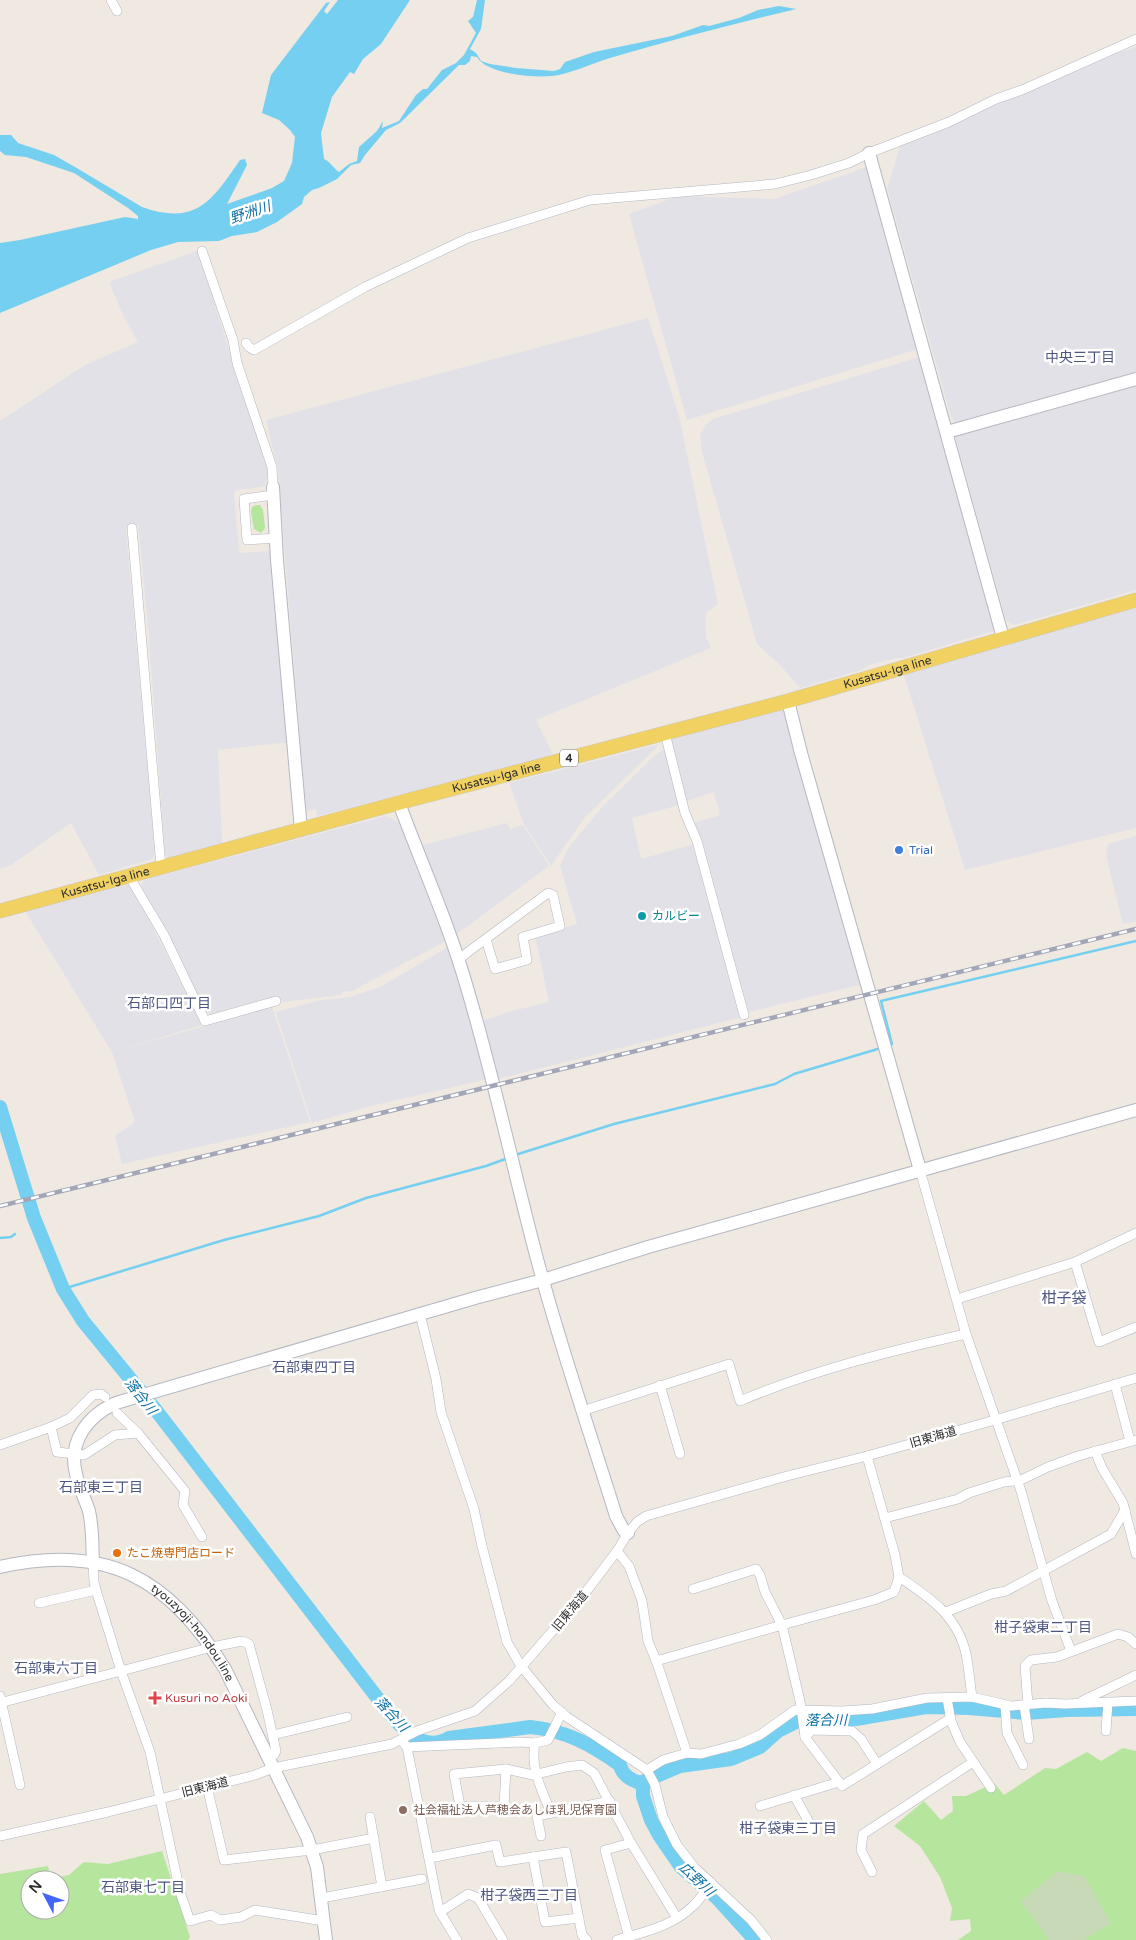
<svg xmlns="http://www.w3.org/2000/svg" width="1136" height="1940" font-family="'Varela Round','Noto Sans JP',sans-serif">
  <rect width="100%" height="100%" fill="#efe9e1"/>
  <!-- industrial -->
  <g fill="#e3e1e8">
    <polygon points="1136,47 1136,373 955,425 950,413 887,188 901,144 1117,53"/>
    <polygon points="867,167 918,349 687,420 629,214 678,196 774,199"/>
    <polygon points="200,250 216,309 268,471 265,486 234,491 239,553 270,551 290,742 218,750 222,843 169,858 165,855 148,624 138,525 126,529 155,855 152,859 99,875 71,823 11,865 0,869 0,421 85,365 138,342 124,317 109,282"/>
    <polygon points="648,318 679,416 718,604 706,613 706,637 711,648 536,720 553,755 317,816 316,809 306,811 278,469 266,420"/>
    <polygon points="920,357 997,630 903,658 896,658 869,665 861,670 800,688 780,665 757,644 702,452 700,435 706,425 713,419"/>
    <polygon points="1136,385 1136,590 1014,625 1006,620 955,436"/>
    <polygon points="1136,607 1136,828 965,870 904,675"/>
    <polygon points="783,708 861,982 859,985 749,1012 693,823 720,815 714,792 687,801 671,737"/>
    <polygon points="660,744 585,817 551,866 524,824 509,783"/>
    <polygon points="667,747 679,805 632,818 641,859 695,844 742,1017 498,1079 482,1021 508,1012 549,1002 535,936 577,924 560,865 569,847 603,806 652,758"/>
    <polygon points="386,816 399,823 446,941 352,991 341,992 342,995 283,1002 276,996 211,1014 205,1012 141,885 144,880"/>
    <polygon points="507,823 510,829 523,825 549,866 453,937 419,846"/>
    <polygon points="1136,836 1136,921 1123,924 1106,855 1108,844"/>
    <polygon points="131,884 202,1025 116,1051 272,1007 310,1122 122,1164 115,1136 135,1122 112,1052 25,911"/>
    <polygon points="448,947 467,1000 488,1079 371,1106 312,1123 276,1012 321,1000 349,997 380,987"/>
  </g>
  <!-- green -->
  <g fill="#b6e59e" fill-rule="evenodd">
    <polygon points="256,505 260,505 263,510 265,528 261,533 254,529 251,512 252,507"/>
    <polygon points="1123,1748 1136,1751 1136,1940 958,1940 971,1931 970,1919 950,1921 952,1908 940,1877 920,1846 894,1826 924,1801 941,1820 953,1811 952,1796 966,1796 994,1783 1004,1795 1045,1768 1056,1769 1087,1752 1101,1761"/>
    <path d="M162,1851L190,1937L188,1940H0V1874L48,1866L51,1879L69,1875L84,1862L108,1864ZM30,1880H60V1910H30Z"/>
  </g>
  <!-- cemetery -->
  <polygon fill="#c8d9b8" points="1058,1871 1084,1876 1111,1923 1084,1940 1049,1940 1021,1901"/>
  <!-- water -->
  <path fill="#75cff0" d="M338,0H410L381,44L363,59L354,74L350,72L332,97L321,133L324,159C331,162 333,168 339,172L349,164L357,161L359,147L377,131L383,121L382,128L399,121L416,95L423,89H427L442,70L456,63L464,55L476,33L468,21L473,17L477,0H485L481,29L470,49L476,53L481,61L490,64L516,68L554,71L560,69L565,62L594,52L672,36L703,25L709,26L739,18L758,10L779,6L796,9C734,24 671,40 610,58C593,63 577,71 559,75C541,79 487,75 477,57L471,56L470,61L465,65H459L400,123L386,130L365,155L360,163L351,165L337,179L319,188L312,190L304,197L302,204L277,222L257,232L232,236L219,241L178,242L151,250L0,313V243L20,240L125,217L138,219V216L128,208L74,173L26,157L5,155L0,151V135H11L18,143L54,155L75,167L142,207C196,226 212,201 240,160L245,159L247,165L227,204L272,188L284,181L292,163L295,137L290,130L279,120L262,113L271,75L326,3L330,2L324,11L327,14Z"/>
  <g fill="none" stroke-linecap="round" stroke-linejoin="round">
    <!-- stream -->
    <g stroke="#75cff0" stroke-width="2.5">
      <polyline points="889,1045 892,1044 881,1001 1136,941"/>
      <polyline points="515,1155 614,1124 775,1084 794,1074 881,1048"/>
      <polyline points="0,1238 11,1237 15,1234"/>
      <polyline points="63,1289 224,1240 319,1216 366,1198 486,1166 508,1158"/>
    </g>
    <!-- river -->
    <g stroke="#75cff0" stroke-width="14">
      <path d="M0,1107L34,1218L63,1289L83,1321L155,1409L379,1700C395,1720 419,1756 449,1738L530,1727C565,1730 592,1745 620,1765C622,1775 631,1780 640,1783L680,1766L731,1759L760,1747L778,1731L800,1720L856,1719L926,1707L969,1708L1026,1713L1067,1710L1136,1709"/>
      <polyline points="640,1783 643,1788 643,1796 651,1820 659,1835 681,1867 717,1898 755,1940"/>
    </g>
    <!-- street casing -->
    <g stroke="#b4b7c1" stroke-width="10">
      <g id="street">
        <polyline points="111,0 117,11"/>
        <polyline points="202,251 233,340 237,363 272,467 273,487"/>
        <polyline points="246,343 249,347 254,350 365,287 468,238 590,200 775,184 811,175 849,163 869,153 949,122 996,99 1022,90 1136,39"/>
        <polyline points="273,495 244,499 247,540 276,538"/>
        <polyline points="132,528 161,867"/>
        <polyline points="665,733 685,813 697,841 744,1015"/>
        <polyline points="129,876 164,935 205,1021 276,1001"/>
        <polyline points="458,960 468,952 548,893 553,895 560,926 523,937 527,960 495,969 486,939"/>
        <polyline points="920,1170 966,1334 1021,1491 1052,1601 1071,1651"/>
        <polyline points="1075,1262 1099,1342 1136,1327"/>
        <polyline points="957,1299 1075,1262 1136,1233"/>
        <polyline points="420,1314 436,1379 441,1412 474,1509 482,1546 507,1642 521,1666 553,1705 567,1717 647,1770 655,1785 663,1817 677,1845 695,1868 751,1920 767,1940"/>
        <polyline points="1115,1384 1130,1441"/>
        <polyline points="660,1385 680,1454"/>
        <path d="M582,1411L729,1364L740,1401C813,1370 890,1351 966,1334"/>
        <polyline points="117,1413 138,1433"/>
        <polyline points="51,1427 70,1418 93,1395 101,1394 105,1397"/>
        <polyline points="0,1445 51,1427 57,1452 84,1455 115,1435 138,1433 185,1491 183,1505 202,1537"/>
        <polyline points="1095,1451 1102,1468 1123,1503 1136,1554"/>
        <path d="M867,1456L895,1555L899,1577C929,1597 958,1616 966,1654C969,1668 970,1683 972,1697"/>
        <polyline points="885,1518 958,1499 969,1493 1004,1482 1021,1480 1048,1467 1078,1456 1136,1440"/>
        <polyline points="617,1551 629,1566 642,1601 648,1641 657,1663 687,1753"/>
        <polyline points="93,1562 94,1582 96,1590 121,1671 150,1752 180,1892 190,1921 211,1915 220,1920 241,1917 255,1910 324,1921"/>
        <polyline points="899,1577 894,1592 874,1600 782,1625 800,1701 805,1737 842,1786 951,1718"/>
        <polyline points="39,1603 96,1590"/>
        <polyline points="946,1612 991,1594 1006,1591 1111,1534 1125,1510"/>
        <polyline points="656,1661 782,1625 765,1592 760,1575 756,1569 693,1589"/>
        <polyline points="0,1696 20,1785"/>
        <polyline points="947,1698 951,1721 960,1742 991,1788"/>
        <polyline points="1082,1701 1136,1675"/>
        <polyline points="0,1703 212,1647 242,1641 249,1644 267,1710 276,1751 274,1755 268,1758"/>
        <polyline points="1005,1705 1007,1733 1023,1765"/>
        <polyline points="1024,1705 1029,1739"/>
        <polyline points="1028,1705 1025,1666 1031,1660 1057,1657 1118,1634 1128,1637 1136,1644"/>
        <polyline points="1106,1731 1108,1702"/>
        <polyline points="273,1735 347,1717"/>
        <polyline points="805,1737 812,1730 852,1731 861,1739 877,1764"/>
        <polyline points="401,1740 407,1747 438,1905 440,1912 457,1940"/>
        <polyline points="407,1747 520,1742 535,1743"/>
        <polyline points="647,1770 663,1760 687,1753 701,1754 739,1744 760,1735 795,1710 842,1711 872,1709 927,1698 972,1697 1011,1706 1046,1703 1065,1704 1136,1701"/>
        <polyline points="207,1786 224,1860 312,1850 374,1838"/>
        <polyline points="794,1795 812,1828"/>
        <polyline points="460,1806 454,1774 506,1769 533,1775 566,1767 582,1765 594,1773 631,1843 677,1918"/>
        <polyline points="760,1806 839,1782"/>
        <polyline points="419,1812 460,1806 504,1806 506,1769"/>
        <path d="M551,1813C542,1790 530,1769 535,1743L548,1740L562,1712"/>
        <polyline points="370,1817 382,1887"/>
        <polyline points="0,1836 108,1812 255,1775 273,1768 392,1744 417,1731 475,1711 509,1681 523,1665 582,1597 617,1551 628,1533 637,1522 646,1516 787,1476 867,1456 995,1420 1136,1378"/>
        <polyline points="541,1836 537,1816 610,1801"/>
        <polyline points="533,1857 545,1922 579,1918"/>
        <polyline points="430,1858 496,1845 500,1862 566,1852 582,1935 587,1940"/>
        <polyline points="872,1872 861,1850 863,1834 973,1762"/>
        <polyline points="322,1898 422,1879"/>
        <polyline points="440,1912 468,1894 478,1898 503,1940"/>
        <polyline points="629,1937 605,1850 631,1843"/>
        <path d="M617,1940C645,1932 674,1926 695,1904C701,1898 706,1890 711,1882"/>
      </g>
    </g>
    <!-- secondary casing -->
    <g stroke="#b4b7c1" stroke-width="14">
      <g id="secondary">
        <polyline points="869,153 1003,638"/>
        <polyline points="947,432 1136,379"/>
        <polyline points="273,487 277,560 301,830"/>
        <polyline points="788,701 801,753 920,1170"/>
        <path d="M399,803C422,865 450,927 468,991C494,1079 513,1168 536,1255C559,1343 589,1429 616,1516L624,1531L628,1533"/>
        <path d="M93,1562C92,1545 93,1528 89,1511C85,1499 79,1487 76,1474C68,1442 87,1416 116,1403L475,1298L543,1280L648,1247L1136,1110"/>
        <path id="s1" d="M0,1567C106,1543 170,1578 225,1669L307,1837L317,1867L326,1940"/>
      </g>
    </g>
    <!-- primary casing -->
    <g stroke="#c9c9c9" stroke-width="15">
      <g id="primary">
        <path id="s2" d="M0,911L413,799L788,701L1136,600"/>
      </g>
    </g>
    <!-- street -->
    <use href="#street" stroke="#fff" stroke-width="9"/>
    <!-- secondary -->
    <use href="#secondary" stroke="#fff" stroke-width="12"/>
    <!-- primary -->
    <use href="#primary" stroke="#f2d163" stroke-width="14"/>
    <!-- rail casing -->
    <g stroke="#a3a6b8" stroke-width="4.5">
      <polyline id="rail" points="0,1206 1136,929"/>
    </g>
    <!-- rail -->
    <use href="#rail" stroke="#fff" stroke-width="2.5" stroke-dasharray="8" stroke-linecap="butt"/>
  </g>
  <!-- markers -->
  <circle fill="#3f7fe0" stroke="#fff" stroke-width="2" cx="899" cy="850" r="5"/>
  <circle fill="#0f9aa8" stroke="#fff" stroke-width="2" cx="642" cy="916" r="5"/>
  <circle fill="#e8710a" stroke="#fff" stroke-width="2" cx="117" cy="1553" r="5"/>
  <path fill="#e0444e" stroke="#fff" stroke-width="2" d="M152.5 1690.5h5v5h5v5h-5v5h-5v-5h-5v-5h5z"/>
  <circle fill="#8d6e63" stroke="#fff" stroke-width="2" cx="403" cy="1810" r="5"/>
  <g text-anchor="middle" stroke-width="5" stroke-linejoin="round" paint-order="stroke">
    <!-- shield labels -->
    <rect fill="#fff" stroke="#6d6d6d" stroke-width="1" x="560" y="749.5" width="18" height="17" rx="4"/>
    <g font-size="11" font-weight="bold" fill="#2e2e2e">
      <text x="569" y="762">4</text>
    </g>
    <!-- street labels -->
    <g font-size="12" fill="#2e2e2e" stroke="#fff">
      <text dy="4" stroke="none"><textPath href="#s2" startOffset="919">Kusatsu-Iga line</textPath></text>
      <text dy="4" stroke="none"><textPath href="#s2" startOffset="514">Kusatsu-Iga line</textPath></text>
      <text dy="4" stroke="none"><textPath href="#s2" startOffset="109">Kusatsu-Iga line</textPath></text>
      <text transform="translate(933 1437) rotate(-16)" y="4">旧東海道</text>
      <text transform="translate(570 1611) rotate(-50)" y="4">旧東海道</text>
      <text dy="4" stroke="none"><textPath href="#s1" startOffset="220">tyouzyoji-hondou line</textPath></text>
      <text transform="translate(205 1787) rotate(-14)" y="4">旧東海道</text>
    </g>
    <!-- shop labels -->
    <g font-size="12" fill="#366cbe" stroke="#fff" text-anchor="start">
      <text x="909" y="854">Trial</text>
    </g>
    <!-- culture labels -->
    <g font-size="12" fill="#0d838f" stroke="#fff" text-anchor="start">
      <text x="652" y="920">カルビー</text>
    </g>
    <!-- food labels -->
    <g font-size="12" fill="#c56008" stroke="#fff" text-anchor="start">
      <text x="127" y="1557">たこ焼専門店ロード</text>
    </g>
    <!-- health labels -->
    <g font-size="12" fill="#be3a42" stroke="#fff" text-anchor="start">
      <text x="165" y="1702">Kusuri no Aoki</text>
    </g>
    <!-- education labels -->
    <g font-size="12" fill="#785e54" stroke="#fff" text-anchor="start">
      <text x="413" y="1814">社会福祉法人芦穂会あしほ乳児保育園</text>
    </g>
    <!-- water labels -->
    <g font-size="14" font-style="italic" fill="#0d6fa3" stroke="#fff">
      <text transform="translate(250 212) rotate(-19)" y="5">野洲川</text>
      <text transform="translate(141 1396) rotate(52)" y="5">落合川</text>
      <text transform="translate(392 1714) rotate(47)" y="5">落合川</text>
      <text transform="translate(826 1720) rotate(-1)" y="5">落合川</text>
      <text transform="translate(697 1879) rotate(43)" y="5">広野川</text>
    </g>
    <!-- neighbourhood labels -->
    <g font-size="14" fill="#4d5680" stroke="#fff">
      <text x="1080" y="362">中央三丁目</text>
      <text x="169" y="1008">石部口四丁目</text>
      <text x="314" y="1372">石部東四丁目</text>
      <text x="101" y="1492">石部東三丁目</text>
      <text x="1043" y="1632">柑子袋東二丁目</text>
      <text x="56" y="1673">石部東六丁目</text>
      <text x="788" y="1833">柑子袋東三丁目</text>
      <text x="143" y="1892">石部東七丁目</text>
      <text x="529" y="1900">柑子袋西三丁目</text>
    </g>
    <!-- quarter labels -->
    <g font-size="15" fill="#4d5680" stroke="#fff">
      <text x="1064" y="1303">柑子袋</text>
    </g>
  </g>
  <!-- north arrow -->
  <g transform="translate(45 1895) rotate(311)"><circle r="24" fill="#ffffff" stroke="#ababab"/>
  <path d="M0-4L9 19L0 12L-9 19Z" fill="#4264fb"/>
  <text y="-8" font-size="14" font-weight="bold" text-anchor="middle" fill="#2e2e2e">N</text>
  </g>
</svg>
